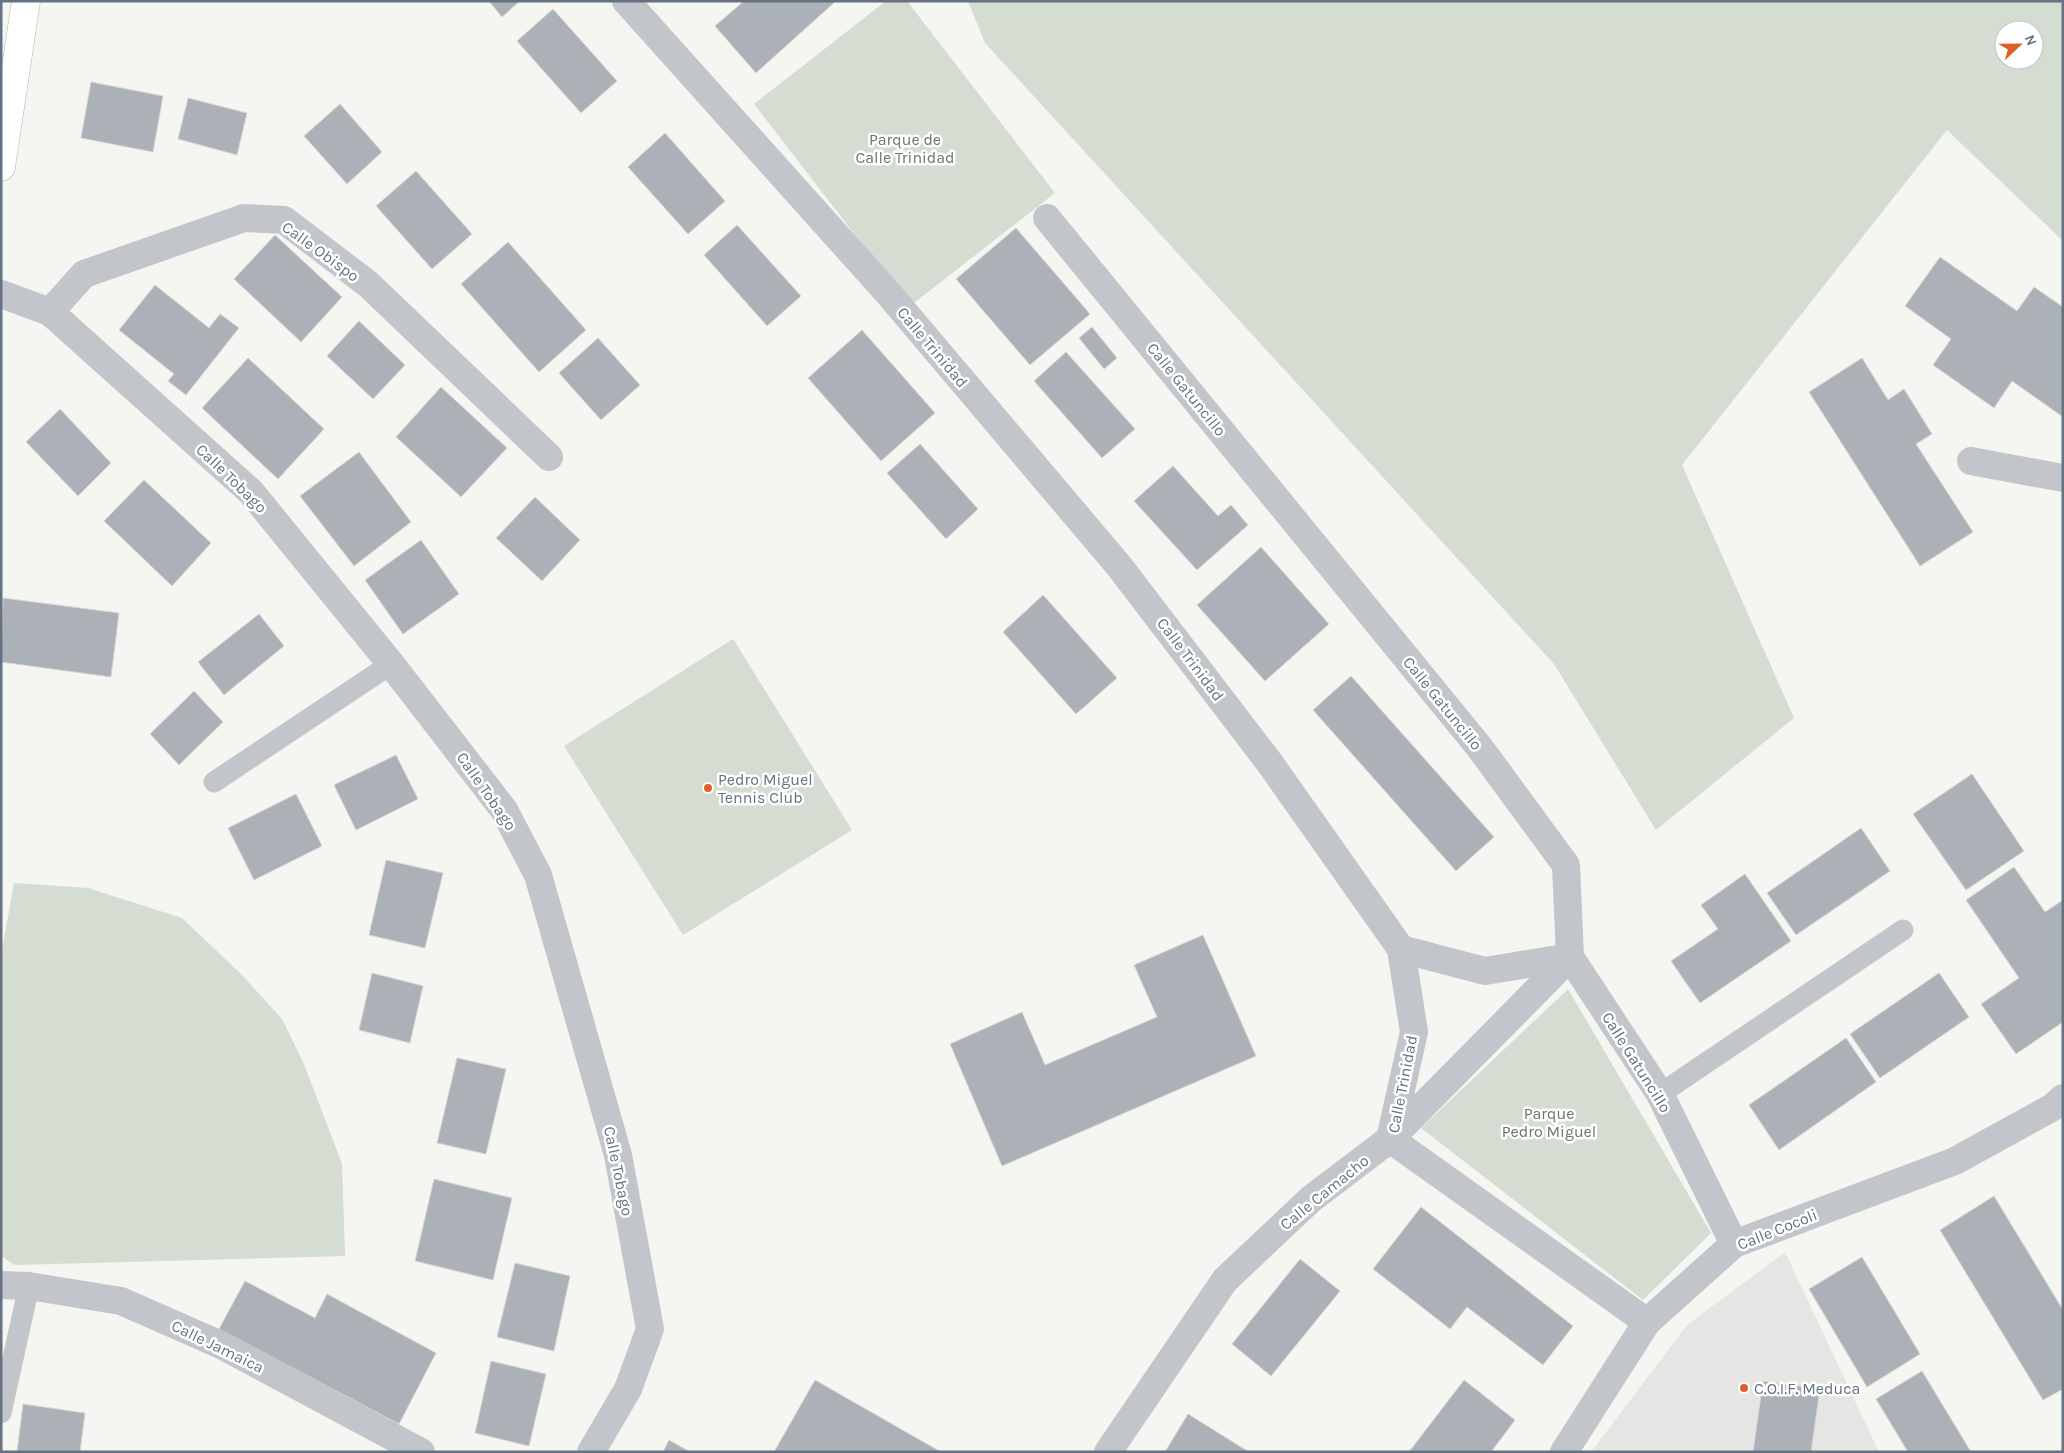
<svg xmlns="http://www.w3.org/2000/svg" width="2064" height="1453" font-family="Karla,sans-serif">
  <rect width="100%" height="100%" fill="#f5f5f1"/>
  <!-- built -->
  <polygon fill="#e5e6e4" points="1785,1252 1879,1452 1591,1452 1687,1325"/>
  <!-- green -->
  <g fill="#d5dcd2" fill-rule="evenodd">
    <polygon points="886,1 907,1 1055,193 910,306 754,104"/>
    <path d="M968,1H2063V241L1947,130L1682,465L1794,718L1656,830L1554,664L985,43ZM2004,30H2034V60H2004Z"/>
    <polygon points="733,639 852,830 683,935 564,746"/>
    <polygon points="14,883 88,888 182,918 240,973 282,1019 304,1064 342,1164 345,1256 15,1265 1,1256 1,956"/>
    <polygon points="1568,989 1711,1233 1643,1300 1421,1128"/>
  </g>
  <!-- building -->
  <g fill="#abb1b7" stroke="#d6d6d4">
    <polygon points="489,1 520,1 502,17"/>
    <polygon points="744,1 836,1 756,73 715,26"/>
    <polygon points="553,9 617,81 581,113 517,41"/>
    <polygon points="91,82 163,96 153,152 81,138"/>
    <polygon points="188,98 247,113 237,155 178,139"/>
    <polygon points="340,104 382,152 347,184 304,136"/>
    <polygon points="665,133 725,201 688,234 628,167"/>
    <polygon points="416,171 472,234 432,269 376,206"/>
    <polygon points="737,225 801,296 767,326 704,255"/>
    <polygon points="1016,228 1090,314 1030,365 956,279"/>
    <polygon points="275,235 342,297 301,342 234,279"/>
    <polygon points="508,242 586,330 539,372 461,284"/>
    <polygon points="1940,257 2017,311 2034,287 2063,307 2063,417 2012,381 1994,408 1933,365 1951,339 1905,306"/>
    <polygon points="155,285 209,328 220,314 239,328 186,395 168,381 174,374 119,330"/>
    <polygon points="359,321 405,365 373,399 327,356"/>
    <polygon points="1092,327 1117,358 1104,369 1079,338"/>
    <polygon points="862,330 935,413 881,461 808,378"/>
    <polygon points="598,338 640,385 601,420 559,373"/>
    <polygon points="1066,352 1135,429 1102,458 1034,381"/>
    <polygon points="248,358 324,429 278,479 202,408"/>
    <polygon points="1862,358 1888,400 1904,389 1932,434 1916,444 1973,532 1920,566 1809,392"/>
    <polygon points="441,387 507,448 461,497 396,437"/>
    <polygon points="60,409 111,463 78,496 26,442"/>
    <polygon points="920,444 978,509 946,539 887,473"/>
    <polygon points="359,452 411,522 354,566 300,496"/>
    <polygon points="1173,466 1218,516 1231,505 1248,525 1197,570 1134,501"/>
    <polygon points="144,480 211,543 172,586 104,521"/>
    <polygon points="535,497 580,540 542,581 496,538"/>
    <polygon points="421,540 459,594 403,634 365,580"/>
    <polygon points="1261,547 1329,624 1265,681 1197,605"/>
    <polygon points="1043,595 1117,678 1076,714 1003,632"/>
    <polygon points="3,598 119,613 111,677 1,662"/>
    <polygon points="259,614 284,646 224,695 198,662"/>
    <polygon points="1351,676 1494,837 1456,871 1313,710"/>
    <polygon points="194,691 223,722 179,765 150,734"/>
    <polygon points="396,755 418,799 356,830 334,785"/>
    <polygon points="1972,774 2024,851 1966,890 1913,814"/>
    <polygon points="296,794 322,846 254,880 228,828"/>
    <polygon points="1861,828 1890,871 1796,935 1767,893"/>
    <polygon points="386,860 443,873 425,948 369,935"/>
    <polygon points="2014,867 2045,912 2063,900 2063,1022 2016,1054 1981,1004 2019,978 1966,900"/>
    <polygon points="1745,874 1791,941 1700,1003 1671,961 1718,929 1701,905"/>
    <polygon points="1203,935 1256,1056 1002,1166 950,1044 1022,1012 1045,1065 1157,1017 1134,965"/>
    <polygon points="372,973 423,986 410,1043 359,1030"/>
    <polygon points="1939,973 1969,1017 1880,1078 1850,1034"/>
    <polygon points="1846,1038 1876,1082 1779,1150 1749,1105"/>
    <polygon points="457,1058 506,1069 486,1154 437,1143"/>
    <polygon points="434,1179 512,1198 493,1280 415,1261"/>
    <polygon points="1994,1196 2063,1310 2063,1389 2043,1400 1940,1230"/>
    <polygon points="1421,1207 1573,1326 1543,1365 1467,1307 1450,1329 1373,1269"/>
    <polygon points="1862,1257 1920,1354 1867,1387 1809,1289"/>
    <polygon points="1300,1259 1340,1291 1271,1376 1232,1344"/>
    <polygon points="515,1263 570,1276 554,1351 497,1337"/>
    <polygon points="245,1281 315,1318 327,1294 436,1353 399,1424 219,1329"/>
    <polygon points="491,1361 546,1374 529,1446 475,1433"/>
    <polygon points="1922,1371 1971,1452 1908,1452 1876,1399"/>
    <polygon points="815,1380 941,1452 774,1452"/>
    <polygon points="1464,1380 1515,1420 1491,1452 1409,1452"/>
    <polygon points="1763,1381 1820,1389 1811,1452 1753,1452"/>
    <polygon points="23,1404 85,1413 80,1452 17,1452"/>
    <polygon points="1188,1414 1249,1452 1165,1452"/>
    <polygon points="669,1440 690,1452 663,1452"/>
  </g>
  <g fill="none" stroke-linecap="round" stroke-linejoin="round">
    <!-- primary casing -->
    <g stroke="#b3b7bb" stroke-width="29">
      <polyline id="primary" points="1,167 26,1"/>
    </g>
    <!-- lane -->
    <g stroke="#c2c5c9" stroke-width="21">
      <polyline points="214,782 391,664"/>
      <polyline points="1660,1094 1903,930"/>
      <polyline points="1,1413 29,1286"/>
    </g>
    <!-- street -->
    <g stroke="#c2c5c9" stroke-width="28">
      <polyline points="626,1 888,293 1119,566 1269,762 1401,949 1414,1032 1390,1139 1647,1322"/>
      <polyline points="1047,218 1480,748 1566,865 1570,957 1660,1094 1734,1244"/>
      <polyline points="1,294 50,312 251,492 391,664 504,810 538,875 618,1155 650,1329 628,1389 591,1452"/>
      <polyline points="50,312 84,274 244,218 284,220 368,284 549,457"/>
      <polyline points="1971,461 2063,478"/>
      <polyline points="1401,949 1485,971 1570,957"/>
      <polyline points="1,1285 29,1286 121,1301 221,1345 421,1452"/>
      <polyline points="1108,1452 1225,1280 1311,1199 1390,1139 1570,957"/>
      <polyline points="1564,1452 1647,1322 1734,1244 1955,1161 2053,1107 2063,1098"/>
    </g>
    <!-- primary -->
    <use href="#primary" stroke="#fff" stroke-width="28"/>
  </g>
  <!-- markers -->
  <g fill="#de5f28" stroke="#fff" stroke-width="2">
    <circle cx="708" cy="788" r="5"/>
    <circle cx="1744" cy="1388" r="5"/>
  </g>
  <g text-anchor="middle" stroke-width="5" stroke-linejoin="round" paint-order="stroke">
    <!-- park labels -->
    <g font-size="16" fill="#667963" stroke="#fff">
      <text x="905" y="145">Parque de<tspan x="905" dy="18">Calle Trinidad</tspan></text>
      <text x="1549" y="1119">Parque<tspan x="1549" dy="18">Pedro Miguel</tspan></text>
    </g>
    <!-- street labels -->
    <g font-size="16" fill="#647281" stroke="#fff">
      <text transform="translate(321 251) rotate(36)" y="6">Calle Obispo</text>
      <text transform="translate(933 347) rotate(50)" y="6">Calle Trinidad</text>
      <text transform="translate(1187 389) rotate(51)" y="6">Calle Gatuncillo</text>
      <text transform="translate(232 478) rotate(44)" y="6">Calle Tobago</text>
      <text transform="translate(1191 659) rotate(53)" y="6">Calle Trinidad</text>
      <text transform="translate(1443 703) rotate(51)" y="6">Calle Gatuncillo</text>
      <text transform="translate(487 791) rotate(55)" y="6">Calle Tobago</text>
      <text transform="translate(1637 1062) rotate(58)" y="6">Calle Gatuncillo</text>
      <text transform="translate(1402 1084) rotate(-79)" y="6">Calle Trinidad</text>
      <text transform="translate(619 1171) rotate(78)" y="6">Calle Tobago</text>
      <text transform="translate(1324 1192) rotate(-39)" y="6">Calle Camacho</text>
      <text transform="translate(1777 1229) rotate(-22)" y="6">Calle Cocoli</text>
      <text transform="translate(218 1346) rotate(26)" y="6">Calle Jamaica</text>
    </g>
    <!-- poi labels -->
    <g font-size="16" fill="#647281" stroke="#fff" text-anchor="start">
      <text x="718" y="785">Pedro Miguel<tspan x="718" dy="18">Tennis Club</tspan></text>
      <text x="1754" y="1394">C.O.I.F. Meduca</text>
    </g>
  </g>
  <!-- border -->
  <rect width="2064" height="1453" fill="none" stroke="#647281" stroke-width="5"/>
  <!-- north arrow -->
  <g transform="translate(2019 45) rotate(68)"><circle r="24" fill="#ffffff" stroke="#c1c7cd"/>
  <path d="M0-4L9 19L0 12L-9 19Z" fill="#de5f28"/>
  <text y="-8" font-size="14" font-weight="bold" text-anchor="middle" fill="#647281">N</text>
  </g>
</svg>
